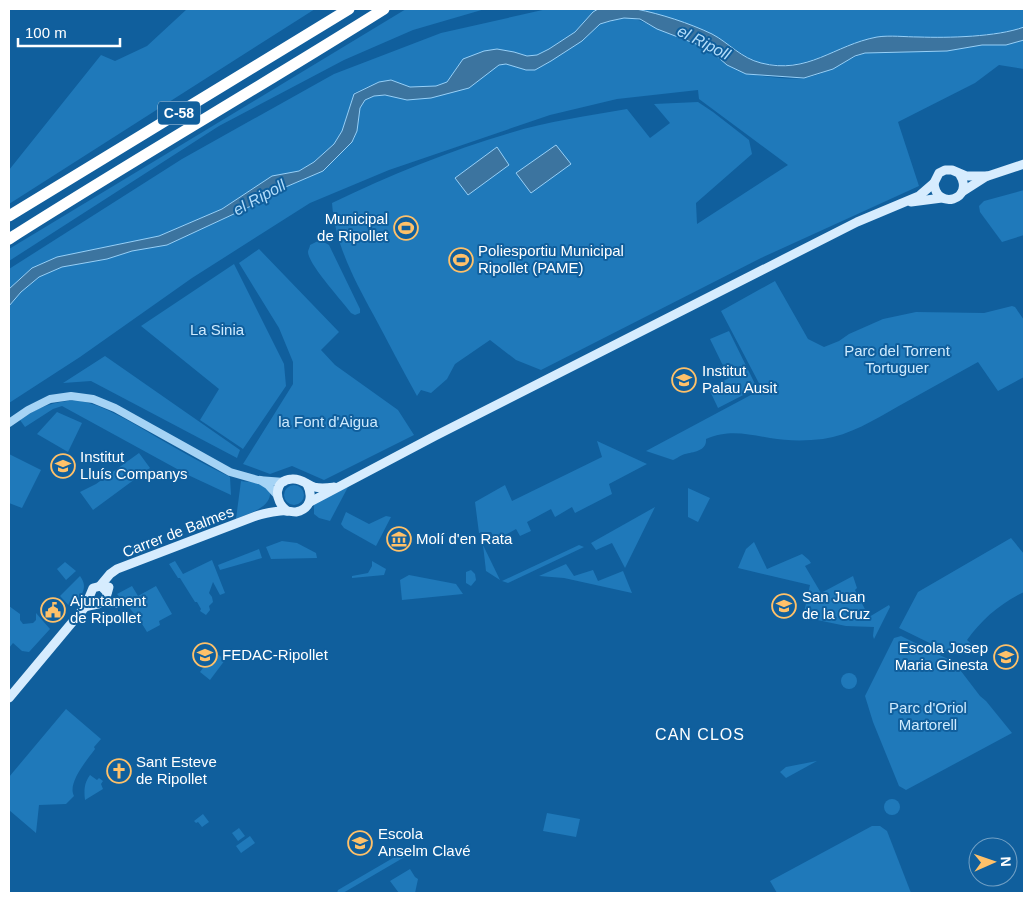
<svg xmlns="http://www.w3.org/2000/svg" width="1033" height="902" font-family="Helvetica,sans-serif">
  <rect width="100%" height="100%" fill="#105f9d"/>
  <!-- green -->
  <g fill="#1f79ba">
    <polygon points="187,9 315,9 9,204 9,170 101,55 115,61 147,46"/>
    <polygon points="406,9 485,9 413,30 344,60 219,126 9,261 9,249"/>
    <polygon points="547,9 598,9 593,12 575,32 549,49 537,55 527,56 514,52 463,59 447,82 436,86 410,87 390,80 379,82 354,93 342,131 334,144 314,162 299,171 272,176 222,209 159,236 57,257 32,268 9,289 9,269 182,159 334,74 441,33"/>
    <path d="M635,9H1024V27C996,36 952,38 922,37C908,37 891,34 876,37C836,45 811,71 767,64C743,60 731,43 711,34C686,23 660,16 635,9Z"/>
    <path d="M624,18C641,18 645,24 659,29C675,36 691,40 706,48C717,54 725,64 737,70C748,76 793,80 805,78C827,74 844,60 865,53L947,51L982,45H1006L1024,40V69L999,65L975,83L898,122L919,186L761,258L541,370L516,360L490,340L455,364L447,379L431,393L421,390L417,396C402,369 388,342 373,314C354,279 335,244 332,203C390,175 449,151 510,133C548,121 588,116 627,109L650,138L670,123L654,104L698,102L713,112L749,140L752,154L696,203L697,224L788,165L699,99L698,90L617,99L550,115L389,170L310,203L192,278L80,357L9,403V306L21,292L39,277L62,267L107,259L132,251L167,245L251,206L281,189L323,171L354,139L357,130L360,108L365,100L374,96L381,95L395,97L484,75L499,65L506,64L526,70H535L551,61L600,24Z"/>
    <polygon points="1024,190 1024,235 1002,242 980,212 979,206 984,201"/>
    <path d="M320,240L329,245L360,309V313L355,315L351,313C343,302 308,264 308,252C308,250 310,247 310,245Z"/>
    <polygon points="259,249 339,332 321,350 335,365 398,410 414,435 324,480 292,466 270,474 243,464 293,384 293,362 279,328 239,263"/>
    <polygon points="234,264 284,364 286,386 243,449 200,420 219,389 141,326"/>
    <path d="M775,281L808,339L824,347L839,341L849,334L883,319L916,312L984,313L1012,306L1015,307L1024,320V377L998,391L978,362C951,377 924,392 897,407C874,420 850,435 823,439C806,441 787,441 770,438C747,434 729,429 706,439C707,451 693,452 685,454C681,455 676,459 673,460L646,451L762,389L721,311Z"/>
    <polygon points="729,331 757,388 718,408 709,389 729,378 710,339"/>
    <polygon points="105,356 240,450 237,458 91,381 63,383"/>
    <path d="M77,400C107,406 132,423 158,438C182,452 205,465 230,477L231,495L188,475L62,406L53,409L25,427L20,420C40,406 53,402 77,400Z"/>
    <polygon points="57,412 82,423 68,452 37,434"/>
    <polygon points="597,441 647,464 609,484 612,494 575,513 572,507 555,517 551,509 527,522 531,531 520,536 516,529 496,540 491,532 479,533 475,502 505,485 512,501 602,457"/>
    <polygon points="139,453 150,468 93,510 80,492 96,484"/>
    <polygon points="9,454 41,470 22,508 9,503"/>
    <path d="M241,481C248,482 258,482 265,485C269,487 271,490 270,495C268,509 247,514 236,519Z"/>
    <circle cx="294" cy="495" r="10"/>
    <polygon points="348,487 330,521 319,518 314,514 314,504 317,502"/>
    <polygon points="688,488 710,498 698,522 688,517"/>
    <polygon points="655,507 625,568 612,543 596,550 591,543"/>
    <polygon points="346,512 369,524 386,516 391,517 376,546 344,528 341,524"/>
    <path d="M1011,538L1024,554V592C1001,603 982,619 967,640L978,650L952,654L899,628L918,592Z"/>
    <polygon points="282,541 297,543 316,553 317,558 271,559 266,547"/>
    <polygon points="754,542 767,569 802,554 809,560 811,563 805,566 821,593 853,576 857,588 855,590 869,617 889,605 890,607 874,639 873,636 874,627 846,626 803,617 810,585 738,568 746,549"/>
    <polygon points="483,545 500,580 486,571"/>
    <polygon points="579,545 584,547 508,583 502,581"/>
    <polygon points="259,549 262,558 220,570 218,565"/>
    <polygon points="212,560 225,593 220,595 213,582 209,593 212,597 213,602 209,606 210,610 206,615 200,611 201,609 197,602 195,602 180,578 178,578 169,564 175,561 183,574"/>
    <polygon points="372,561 386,569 384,575 352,578 352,576 368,573 372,566"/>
    <polygon points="65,562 76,571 66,580 57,569"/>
    <polygon points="566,564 574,576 593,570 598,581 623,571 632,593 564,578 539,576"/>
    <polygon points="471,570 475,574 476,580 471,586 466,583 466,572"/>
    <polygon points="409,575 456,584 463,594 402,600 400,580"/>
    <path d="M80,576C90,589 79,598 71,608L60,596Z"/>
    <polygon points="132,586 138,596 156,586 172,614 159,621 160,625 147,632 139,619 117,594"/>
    <polygon points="9,606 20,614 20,620 23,624 33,623 36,620 36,613 50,629 29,652 22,651 13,643 9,648"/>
    <polygon points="901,636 954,662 980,696 986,701 1012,733 906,790 899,786 873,722 865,696 894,638"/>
    <polygon points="215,652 225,660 210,680 200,672"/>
    <circle cx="849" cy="681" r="8"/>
    <path d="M66,709L101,739L94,747L95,749C87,760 67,783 74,796L66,804L39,805L36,833L9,810V777Z"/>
    <polygon points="817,761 786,778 780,772 786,767"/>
    <path d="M90,775L97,780L99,778L103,781L101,784L103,789L85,800C84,790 84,783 90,775Z"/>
    <circle cx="892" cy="807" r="8"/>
    <polygon points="547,813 580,819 576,837 543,831"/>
    <polygon points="203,814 209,822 202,827 198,822 196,823 194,821"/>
    <polygon points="872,826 880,826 887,831 911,893 777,893 770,881"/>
    <polygon points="239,828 245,836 238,841 232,833"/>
    <polygon points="250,836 255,843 241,853 236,846"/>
    <polygon points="405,851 408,855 343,893 337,893 338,890"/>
    <polygon points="410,869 415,877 418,879 415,893 399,893 390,881"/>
  </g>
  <!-- water -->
  <g fill="#3c749f" stroke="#97d0f8">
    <path d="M598,9C610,9 624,7 636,9C661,14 689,23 712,34C729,43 741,58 761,63C808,75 834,45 877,37C890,35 905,37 919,37C948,38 997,37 1024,27V40L1006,45H982L947,51L865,53L855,56L833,69L804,78L746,74L727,65L712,52L704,47L657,29L640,19L624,18L610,21L600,24L582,41L551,61L535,70H526L506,64L499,65L469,88L431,98L407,100L385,95L374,96L365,100L360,108L357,131L352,142L323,171L281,189L251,206L167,245L132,251L107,259L62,267L39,277L21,292L9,306V289L32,268L57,257L159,236L222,209L272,176L299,171L314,162L334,144L342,131L354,94L379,82L391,80L410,87L436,86L447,82L463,59L484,51L497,49L514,52L527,56L537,55L549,49L575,32L593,12Z"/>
    <polygon points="556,145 571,164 531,193 516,173"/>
    <polygon points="497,147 509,165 468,195 455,178"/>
  </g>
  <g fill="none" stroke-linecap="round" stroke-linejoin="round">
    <!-- tertiary -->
    <g stroke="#a5d3f5" stroke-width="8">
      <polyline points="9,423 28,410 50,399 71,396 93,399 115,408 230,472 258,480 284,482"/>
      <polyline points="260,480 268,485 277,495"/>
      <polyline points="103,602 116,604"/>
    </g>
    <!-- secondary -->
    <g stroke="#d6ecfe" stroke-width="9">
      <path d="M934,183C936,211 975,200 960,175"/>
      <polyline points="962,192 987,176"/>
      <polyline points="911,202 942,198"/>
      <polyline points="310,502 435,436 857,222 919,196 934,183 939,173 945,170 952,170 966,176 988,176 1024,164"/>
      <path d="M287,511C274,501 273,480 292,479C301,478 306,484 314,487C321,489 327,488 334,487"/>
      <path d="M100,586L110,574L117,569L256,516C264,513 272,512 280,511C286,510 291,512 296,512C311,509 313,496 307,484"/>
      <path d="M85,607C104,602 104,607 109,587"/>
      <polyline points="9,698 85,607 93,588 101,586 107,592"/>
    </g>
    <!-- motorway -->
    <g stroke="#fff" stroke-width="11">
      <polyline points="9,216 349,9"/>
      <path d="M9,239C133,160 260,87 384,9"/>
    </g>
  </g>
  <!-- icons -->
  <defs>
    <g id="stadium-ring" transform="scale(1.25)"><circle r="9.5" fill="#105f9d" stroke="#ffc169" stroke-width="1.5"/><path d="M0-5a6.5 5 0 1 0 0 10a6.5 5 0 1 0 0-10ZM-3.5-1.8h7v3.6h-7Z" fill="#ffc169"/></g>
    <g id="school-ring" transform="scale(1.25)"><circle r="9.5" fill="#105f9d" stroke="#ffc169" stroke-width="1.5"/><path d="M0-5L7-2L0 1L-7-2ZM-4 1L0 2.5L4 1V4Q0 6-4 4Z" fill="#ffc169"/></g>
    <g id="museum-ring" transform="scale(1.25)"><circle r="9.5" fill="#105f9d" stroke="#ffc169" stroke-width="1.5"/><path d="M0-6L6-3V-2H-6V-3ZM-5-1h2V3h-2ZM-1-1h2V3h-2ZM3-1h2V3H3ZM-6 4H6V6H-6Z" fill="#ffc169"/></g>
    <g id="civic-ring" transform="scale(1.25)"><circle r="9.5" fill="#105f9d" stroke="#ffc169" stroke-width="1.5"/><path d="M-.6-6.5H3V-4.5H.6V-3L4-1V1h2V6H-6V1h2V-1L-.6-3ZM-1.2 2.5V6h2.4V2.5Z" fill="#ffc169"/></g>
    <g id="church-ring" transform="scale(1.25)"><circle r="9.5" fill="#105f9d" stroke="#ffc169" stroke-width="1.5"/><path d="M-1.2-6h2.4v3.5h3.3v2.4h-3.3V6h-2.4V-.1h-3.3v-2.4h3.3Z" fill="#ffc169"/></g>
  </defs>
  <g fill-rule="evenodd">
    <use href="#stadium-ring" x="406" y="228"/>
    <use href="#stadium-ring" x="461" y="260"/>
    <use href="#school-ring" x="684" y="380"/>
    <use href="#school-ring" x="63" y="466"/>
    <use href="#museum-ring" x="399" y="539"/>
    <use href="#school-ring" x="784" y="606"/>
    <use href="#civic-ring" x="53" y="610"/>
    <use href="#school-ring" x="205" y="655"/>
    <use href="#school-ring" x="1006" y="657"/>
    <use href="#church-ring" x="119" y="771"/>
    <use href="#school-ring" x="360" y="843"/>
  </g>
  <g text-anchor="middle" stroke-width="4" stroke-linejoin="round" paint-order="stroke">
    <!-- shield labels -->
    <rect fill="#105f9d" stroke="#b7cfe2" stroke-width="1" x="158" y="101.5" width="42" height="23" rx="4"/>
    <g font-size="14" font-weight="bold" fill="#fff">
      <text x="179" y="118">C-58</text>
    </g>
    <!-- poi labels -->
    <g font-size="15" fill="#fff" stroke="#105f9d" text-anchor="start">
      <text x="388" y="224" text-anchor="end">Municipal<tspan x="388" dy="17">de Ripollet</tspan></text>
      <text x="478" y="256">Poliesportiu Municipal<tspan x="478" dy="17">Ripollet (PAME)</tspan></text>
      <text x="702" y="376">Institut<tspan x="702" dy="17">Palau Ausit</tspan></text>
      <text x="80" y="462">Institut<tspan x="80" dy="17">Lluís Companys</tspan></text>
      <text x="416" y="544">Molí d'en Rata</text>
      <text x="802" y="602">San Juan<tspan x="802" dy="17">de la Cruz</tspan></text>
      <text x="70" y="606">Ajuntament<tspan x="70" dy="17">de Ripollet</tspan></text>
      <text x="988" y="653" text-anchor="end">Escola Josep<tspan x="988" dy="17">Maria Ginesta</tspan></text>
      <text x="222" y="660">FEDAC-Ripollet</text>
      <text x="136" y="767">Sant Esteve<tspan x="136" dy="17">de Ripollet</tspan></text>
      <text x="378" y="839">Escola<tspan x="378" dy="17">Anselm Clavé</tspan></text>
    </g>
    <!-- park labels -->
    <g font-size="15" fill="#ceeafe" stroke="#105f9d">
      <text x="217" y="335">La Sinia</text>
      <text x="897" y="356">Parc del Torrent<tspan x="897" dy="17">Tortuguer</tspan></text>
      <text x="328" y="427">la Font d'Aigua</text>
      <text x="928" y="713">Parc d'Oriol<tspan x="928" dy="17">Martorell</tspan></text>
    </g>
    <!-- street labels -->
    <g font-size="15" fill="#fff" stroke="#105f9d">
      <text transform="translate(178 532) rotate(-21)" y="5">Carrer de Balmes</text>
    </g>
    <!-- water labels -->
    <g font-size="16" font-style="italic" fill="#b2ddfb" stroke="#105f9d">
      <text transform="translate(704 42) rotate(27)" y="6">el Ripoll</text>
      <text transform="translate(259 197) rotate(-29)" y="6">el Ripoll</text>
    </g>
    <!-- neighbourhood labels -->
    <g font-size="16" letter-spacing="1" fill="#fff" stroke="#105f9d">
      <text x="700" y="740">CAN CLOS</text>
    </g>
  </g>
  <!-- border -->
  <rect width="1033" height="902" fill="none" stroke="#ffffff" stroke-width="20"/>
  <!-- north arrow -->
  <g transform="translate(993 862) rotate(88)"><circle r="24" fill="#105f9d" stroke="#709fc4"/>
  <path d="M0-4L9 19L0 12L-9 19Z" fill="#ffc169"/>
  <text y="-8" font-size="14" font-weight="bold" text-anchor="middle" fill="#ffffff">N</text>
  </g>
  <!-- scale -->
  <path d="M18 38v8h102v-8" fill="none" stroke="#ffffff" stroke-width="2.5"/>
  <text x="25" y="38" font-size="15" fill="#ffffff" stroke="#105f9d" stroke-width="4" paint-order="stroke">100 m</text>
</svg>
